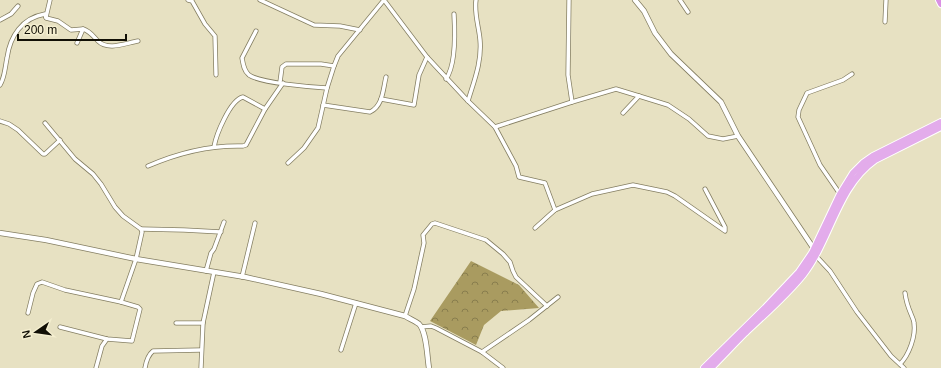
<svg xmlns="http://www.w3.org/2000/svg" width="941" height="368" font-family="Arial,sans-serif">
  <defs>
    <pattern id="forest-crowns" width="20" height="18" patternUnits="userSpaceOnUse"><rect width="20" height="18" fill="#a99b60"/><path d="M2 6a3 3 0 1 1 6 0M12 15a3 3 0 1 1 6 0" fill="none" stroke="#887d4d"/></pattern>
  </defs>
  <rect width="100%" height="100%" fill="#e7e1c2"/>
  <!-- forest -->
  <polygon fill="url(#forest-crowns)" points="471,261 519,285 539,308 501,311 484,325 476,345 430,321"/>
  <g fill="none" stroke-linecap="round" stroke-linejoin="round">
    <!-- minor casing -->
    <g stroke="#847e62" stroke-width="5">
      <g id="minor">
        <polyline points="188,0 192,1 205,24 215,36 216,75"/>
        <polyline points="260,0 314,25 340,26 360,30"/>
        <polyline points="384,0 427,57 468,101 495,127 516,166 519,177 545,183 555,210"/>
        <polyline points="569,0 568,75 572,102"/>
        <polyline points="680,0 688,12"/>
        <polyline points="46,17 50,0"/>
        <polyline points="0,20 11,14 18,6"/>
        <polyline points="885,22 886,0"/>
        <path d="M83,29C90,31 93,36 98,41C108,51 126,43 138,41"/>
        <path d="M256,31L242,58C243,64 244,71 249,75C260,83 311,87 327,88"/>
        <path d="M446,79C456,65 455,31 454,14"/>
        <polyline points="280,82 282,67 286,64 321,64 334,66"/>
        <path d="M0,85C5,77 5,67 7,58C10,36 22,18 45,14L46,18L58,21L71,30L83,29L77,43"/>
        <polyline points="639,96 668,105 689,119 708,136 723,139 738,136"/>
        <polyline points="381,99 414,105 419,75 427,57"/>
        <path d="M468,101C474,81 482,62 480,40C479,27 474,14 476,0"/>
        <path d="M323,105L370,112C383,106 383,89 386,77"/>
        <polyline points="0,121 9,124 18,130 43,154 45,154 60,140"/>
        <polyline points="45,123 75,159 93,174 101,184 115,207 123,216 141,229 142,232 136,259 121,302"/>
        <polyline points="495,127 572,102 616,89 639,96 623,113"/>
        <path d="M214,147C216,135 230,100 243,97L265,109"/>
        <polyline points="288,163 304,148 318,128 327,88 334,66 338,56 384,0"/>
        <path d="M148,166C180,152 209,145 243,146L246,145L265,109L283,83"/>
        <polyline points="840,194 820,165 798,117 799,110 807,93 843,80 852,74"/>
        <polyline points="535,228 555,210 592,194 633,185 667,192 675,196 725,231 725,227 705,189"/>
        <polyline points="141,229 184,230 221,232"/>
        <polyline points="816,256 830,271 857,312 891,356 904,368"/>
        <polyline points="206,271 211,253 214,249 224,222"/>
        <polyline points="242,277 255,223"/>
        <polyline points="28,313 33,293 37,284 42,282 65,290 121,302 138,307 140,309 132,341 107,339 60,327"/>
        <polyline points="405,316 414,289 424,243 423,235 432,224 435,223 486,240 503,254 510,262 513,271 516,277 547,306"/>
        <polyline points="176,323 203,323"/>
        <polyline points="421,327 431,326 436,328 482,352 529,320 558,297"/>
        <polyline points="341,350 356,303"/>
        <polyline points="482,352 503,368"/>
        <path d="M900,364C909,355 916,336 914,323C914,320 912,317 911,314C908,307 906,301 905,293"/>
        <polyline points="96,368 102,346 107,339"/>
        <path d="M145,368C146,362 148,355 153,351L201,350"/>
        <polyline points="201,368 203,323 214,272"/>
      </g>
    </g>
    <!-- tertiary casing -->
    <g stroke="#847e62" stroke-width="6">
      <g id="tertiary">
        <polyline points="635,0 644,11 655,33 671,54 721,102 738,136 814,249"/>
        <path d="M0,233L46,240L136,259L245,277L321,294L405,316C410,319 415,321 419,324C427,332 427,357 429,368"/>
      </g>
    </g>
    <!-- primary casing -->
    <g stroke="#fff" stroke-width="8">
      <g id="primary">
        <polyline points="704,368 765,308 799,272 812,253 840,194 853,173 863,163 873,156 941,122"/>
        <path d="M711,368C722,357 733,345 745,333C765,314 786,296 803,275C831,239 837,187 875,160L941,127"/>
      </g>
    </g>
    <!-- trunk casing -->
    <g stroke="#fff" stroke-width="8">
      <polyline id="trunk" points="939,0 941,4"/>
    </g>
    <!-- minor -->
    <use href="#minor" stroke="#fff" stroke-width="3.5"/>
    <!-- tertiary -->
    <use href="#tertiary" stroke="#fff" stroke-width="4.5"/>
    <!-- primary -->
    <use href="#primary" stroke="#e3aceb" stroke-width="6"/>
    <!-- trunk -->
    <use href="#trunk" stroke="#da90e4" stroke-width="6"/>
  </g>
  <!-- north arrow -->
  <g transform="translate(36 332) rotate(257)" stroke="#f4eecf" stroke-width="3" paint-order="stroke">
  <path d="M0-3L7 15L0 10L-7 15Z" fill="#110f05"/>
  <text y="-6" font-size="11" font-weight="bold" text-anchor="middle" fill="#110f05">N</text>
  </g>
  <!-- scale -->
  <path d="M18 34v6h108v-6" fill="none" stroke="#110f05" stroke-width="2"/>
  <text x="24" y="34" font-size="12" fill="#110f05" stroke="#f4eecf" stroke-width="3" paint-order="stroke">200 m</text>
</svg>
